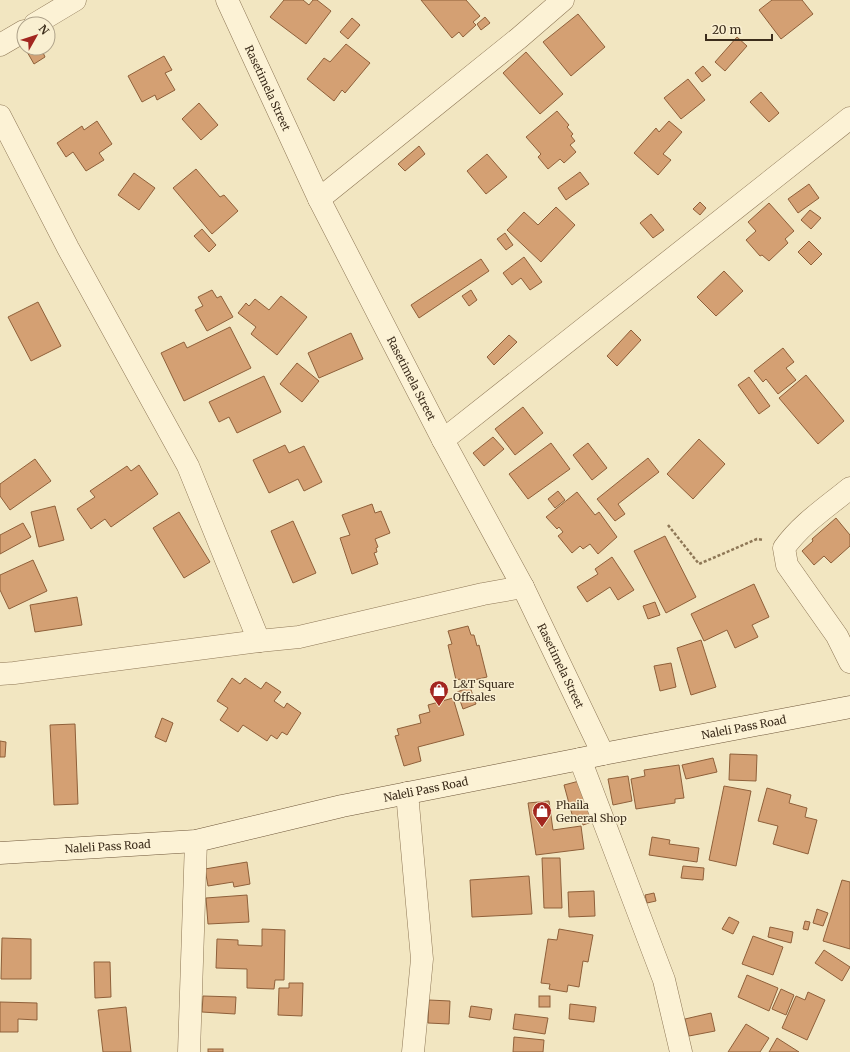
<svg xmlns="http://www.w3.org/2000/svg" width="850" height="1052" font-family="Merriweather,serif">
  <rect width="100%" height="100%" fill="#f2e6c1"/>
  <!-- building -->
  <g fill="#d4a073" stroke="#8f603a">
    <polygon points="284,0 303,0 309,5 313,0 317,0 331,11 306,44 270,17"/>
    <polygon points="421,0 466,0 480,16 473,22 476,25 463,37 459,32 452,38"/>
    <polygon points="772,0 802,0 813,14 781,39 759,10"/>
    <polygon points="578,14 605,47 571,76 543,42"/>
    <polygon points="485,17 490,23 481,30 477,24"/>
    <polygon points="352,18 360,25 348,39 340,32"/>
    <polygon points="737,37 747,46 725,71 715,62"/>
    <polygon points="346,44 370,63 345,93 342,90 334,101 307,79 324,58 330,62"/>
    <polygon points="29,48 41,48 45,57 34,64 26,50"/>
    <polygon points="526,52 563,94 540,114 503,73"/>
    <polygon points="164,56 172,70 165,73 175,90 157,100 155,95 142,102 128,76"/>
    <polygon points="703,66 711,75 702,82 695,73"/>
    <polygon points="688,79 705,100 681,119 664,98"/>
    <polygon points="761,92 779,113 769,122 750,102"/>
    <polygon points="199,103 218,125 201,140 182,119"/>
    <polygon points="557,111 569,125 567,127 573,134 571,136 575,141 570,145 576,152 564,163 560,159 548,169 538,157 541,154 526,137"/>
    <polygon points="97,121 112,144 99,153 104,160 86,171 73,152 66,157 57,143 82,126 84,130"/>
    <polygon points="669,121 682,132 663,154 671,160 658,175 634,153 656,128 659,132"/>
    <polygon points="419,146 425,154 405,171 398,164"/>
    <polygon points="487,154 507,177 486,194 467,171"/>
    <polygon points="196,169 220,197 224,195 238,211 212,234 173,188"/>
    <polygon points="580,172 589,184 566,200 558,188"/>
    <polygon points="134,173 155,188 139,210 118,195"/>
    <polygon points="809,184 819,198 798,213 788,199"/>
    <polygon points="700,202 706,208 700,215 693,209"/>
    <polygon points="769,203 794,231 785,239 788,243 769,261 762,255 760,256 746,240 756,231 748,222"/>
    <polygon points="556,207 575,225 541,262 507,230 524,212 538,225"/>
    <polygon points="810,210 821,218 811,229 801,220"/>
    <polygon points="651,214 664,230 653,238 640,223"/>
    <polygon points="202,229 216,245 209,252 194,236"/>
    <polygon points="505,233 513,245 506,250 497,239"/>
    <polygon points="809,241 822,254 811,265 798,252"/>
    <polygon points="524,257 542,282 530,290 521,278 512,285 503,273"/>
    <polygon points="481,259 489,271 419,318 411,305"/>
    <polygon points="724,271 743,291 716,316 697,297"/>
    <polygon points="212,290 217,298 221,296 233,317 207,331 195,310 203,306 198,297"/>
    <polygon points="471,290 477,300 469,306 462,296"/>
    <polygon points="281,296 307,317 277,355 251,334 256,327 238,313 246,303 249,306 255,299 269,310"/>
    <polygon points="38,302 61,346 31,361 8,317"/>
    <polygon points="230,327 251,368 184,401 161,353 184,342 187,348"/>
    <polygon points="631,330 641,340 617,366 607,356"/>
    <polygon points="351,333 363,359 319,378 308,353"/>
    <polygon points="509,335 517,342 494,365 487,357"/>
    <polygon points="783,348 794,362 786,368 796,380 778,394 766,379 763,382 754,371"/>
    <polygon points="297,363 319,381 302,402 280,384"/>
    <polygon points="806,375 844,421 818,444 779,398"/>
    <polygon points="264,376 281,412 237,433 229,417 219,422 209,402"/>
    <polygon points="749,377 770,406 759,414 738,385"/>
    <polygon points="523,407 543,433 515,455 495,429"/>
    <polygon points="493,437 504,449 484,466 473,453"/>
    <polygon points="699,439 725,464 693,499 667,474"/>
    <polygon points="551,443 570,469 528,499 509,474"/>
    <polygon points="588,443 607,468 592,480 573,455"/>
    <polygon points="285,445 289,453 304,446 322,482 304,491 298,479 269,493 253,460"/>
    <polygon points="648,458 659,472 618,504 625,514 615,521 597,499"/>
    <polygon points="35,459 51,481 10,510 0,496 0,484"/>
    <polygon points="139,465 158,494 111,527 105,519 91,529 77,509 95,497 90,491 127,466 131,471"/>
    <polygon points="558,491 565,500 555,508 548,499"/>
    <polygon points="577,492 595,515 599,512 617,537 598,554 590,544 583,549 580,546 572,553 558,536 563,532 559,527 557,529 546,517"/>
    <polygon points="372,504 375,513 381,511 390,533 375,539 378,547 376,548 377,552 374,553 378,564 352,574 340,538 350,535 342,515"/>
    <polygon points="55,506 64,540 39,547 31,512"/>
    <polygon points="179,512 210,562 184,578 153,528"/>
    <polygon points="836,518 850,535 850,546 831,563 824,556 814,565 802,551 813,541 812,539"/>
    <polygon points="293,521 316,573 293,583 271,531"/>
    <polygon points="23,523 31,537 0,554 0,535"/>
    <polygon points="665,536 696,597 666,613 634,551"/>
    <polygon points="612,557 634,590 618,600 610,587 587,602 577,587 598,574 595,569"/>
    <polygon points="33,560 47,591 9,609 0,590 0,575"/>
    <polygon points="754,584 769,617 752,625 758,637 735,648 727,630 704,641 691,614"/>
    <polygon points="77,597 82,625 35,632 30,605"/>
    <polygon points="655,602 660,615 648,619 643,606"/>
    <polygon points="468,626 471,635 474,635 477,646 479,645 487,677 461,683 460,679 456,680 448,645 452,644 448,631"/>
    <polygon points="701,640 716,687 691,695 677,648"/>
    <polygon points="671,663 676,687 660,691 654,666"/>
    <polygon points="232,678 240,684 245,678 261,689 266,682 281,692 274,701 284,708 287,703 301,713 287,735 282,732 277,739 271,735 267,741 243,725 238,732 220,720 228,708 217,701"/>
    <polygon points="470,687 476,704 463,709 457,692"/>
    <polygon points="453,698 464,735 418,747 421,761 404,766 395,736 399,735 397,729 421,723 419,715 430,712 428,705"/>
    <polygon points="162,718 173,723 166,742 155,737"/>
    <polygon points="75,724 78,804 54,805 50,725"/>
    <polygon points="0,741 6,742 5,757 0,757"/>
    <polygon points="730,754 757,755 756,781 729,780"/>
    <polygon points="713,758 717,772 686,779 682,765"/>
    <polygon points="679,765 684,798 675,799 675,803 636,809 631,779 645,776 644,770"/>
    <polygon points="628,776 632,801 613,805 608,779"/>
    <polygon points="583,780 595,821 583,825 581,816 573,818 564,785"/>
    <polygon points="724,786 751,791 736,866 709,860"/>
    <polygon points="767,788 791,795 789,803 807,808 805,817 817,820 808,854 773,844 778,826 758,821"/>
    <polygon points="549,801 553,830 581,826 584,849 536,855 528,803"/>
    <polygon points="652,837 670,840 669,844 699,848 697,862 649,855"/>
    <polygon points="542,858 560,858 562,908 544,908"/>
    <polygon points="247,862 250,884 234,887 233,882 208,886 205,869"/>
    <polygon points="683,866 704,868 703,880 681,878"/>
    <polygon points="529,876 532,914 472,917 470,880"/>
    <polygon points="842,880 850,882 850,949 823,941"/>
    <polygon points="594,891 595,916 569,917 568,892"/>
    <polygon points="654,893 656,901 647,903 645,895"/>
    <polygon points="247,895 249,922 208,924 206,898"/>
    <polygon points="817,909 828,913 823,926 813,923"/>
    <polygon points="729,917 739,922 733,934 722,929"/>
    <polygon points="805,921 810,922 808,930 803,929"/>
    <polygon points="770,927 793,932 791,943 768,937"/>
    <polygon points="262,929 285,930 284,980 275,980 274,989 247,988 247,969 216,968 217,939 238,940 238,945 262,946"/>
    <polygon points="559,929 593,935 588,962 583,961 579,987 568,985 567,992 549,989 550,984 541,983 548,939 557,940"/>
    <polygon points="753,936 783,947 773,975 742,964"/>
    <polygon points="2,938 31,939 31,979 1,979"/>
    <polygon points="824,950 850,967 842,981 815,963"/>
    <polygon points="94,962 110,962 111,997 95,998"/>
    <polygon points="747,975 778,988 769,1011 738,997"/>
    <polygon points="289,983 303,983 302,1016 278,1015 279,988 289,988"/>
    <polygon points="781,989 794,995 786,1015 772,1009"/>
    <polygon points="808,992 825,1000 807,1040 782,1028 796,996 805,1000"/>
    <polygon points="203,996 236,997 235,1014 202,1012"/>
    <rect x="539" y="996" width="11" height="11"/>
    <polygon points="429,1000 450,1001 449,1024 428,1023"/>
    <polygon points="0,1002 37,1003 37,1020 18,1019 18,1032 0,1032"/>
    <polygon points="570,1004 596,1007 594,1022 569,1019"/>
    <polygon points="471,1006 492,1009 490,1020 469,1017"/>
    <polygon points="126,1007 131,1052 103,1052 98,1010"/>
    <polygon points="711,1013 715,1031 689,1036 685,1019"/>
    <polygon points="515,1014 548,1018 545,1034 513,1029"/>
    <polygon points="746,1024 769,1038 760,1052 728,1052"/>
    <polygon points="514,1037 544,1040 543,1052 513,1052"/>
    <polygon points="777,1038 799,1052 769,1052"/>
    <rect x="208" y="1049" width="15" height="3"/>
  </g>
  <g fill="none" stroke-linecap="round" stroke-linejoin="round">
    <!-- minor casing -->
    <g stroke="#8e7756" stroke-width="23">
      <g id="minor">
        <path id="s1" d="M227,0L319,199L443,440L523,587L603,754"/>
        <polyline points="35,24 75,0"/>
        <polyline points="0,45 24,31"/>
        <polyline points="0,116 68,248 188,466 259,641"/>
        <polyline points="319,199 519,38 563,0"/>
        <polyline points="443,440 850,118"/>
        <path d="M850,488C827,507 801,524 784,548L787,565L837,636L850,662"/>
        <polyline points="0,674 14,673 259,641 299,637 483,594 523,587"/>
        <polyline points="580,759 664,980 681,1052"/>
        <polyline points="407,793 422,959 413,1052"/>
        <polyline points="189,1052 196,841"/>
      </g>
    </g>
    <!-- secondary casing -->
    <g stroke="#6f573a" stroke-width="23">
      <g id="secondary">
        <path id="s2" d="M0,853L196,841L342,806L580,759L603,754L850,707"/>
      </g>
    </g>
    <!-- path -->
    <polyline stroke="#8e7756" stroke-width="2.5" stroke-dasharray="3 2" stroke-linecap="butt" points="668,525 699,564 757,539 763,540"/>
    <!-- minor -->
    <use href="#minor" stroke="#fcf2d5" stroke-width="22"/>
    <!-- secondary -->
    <use href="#secondary" stroke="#fcf2d5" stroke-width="22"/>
  </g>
  <!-- icons -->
  <defs>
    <g id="shop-pin" transform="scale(1)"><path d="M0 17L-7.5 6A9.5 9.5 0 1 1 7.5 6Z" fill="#a32620" stroke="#f9efd1"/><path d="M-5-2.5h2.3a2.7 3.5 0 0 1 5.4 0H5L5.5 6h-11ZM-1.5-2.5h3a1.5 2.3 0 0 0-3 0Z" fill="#fff"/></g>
  </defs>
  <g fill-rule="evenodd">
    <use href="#shop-pin" x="439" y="690"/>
    <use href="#shop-pin" x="542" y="811"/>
  </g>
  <g text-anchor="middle" stroke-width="3" stroke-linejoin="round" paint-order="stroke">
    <!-- street labels -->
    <g font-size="11" fill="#3c2d1c" stroke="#f9efd1">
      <text dy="4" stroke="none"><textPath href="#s1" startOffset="97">Rasetimela Street</textPath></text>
      <text dy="4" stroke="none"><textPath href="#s1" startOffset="421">Rasetimela Street</textPath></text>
      <text dy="4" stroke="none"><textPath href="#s1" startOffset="745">Rasetimela Street</textPath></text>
      <text dy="4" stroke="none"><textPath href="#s2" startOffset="756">Naleli Pass Road</textPath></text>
      <text dy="4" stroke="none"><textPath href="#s2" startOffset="432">Naleli Pass Road</textPath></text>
      <text dy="4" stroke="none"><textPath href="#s2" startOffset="108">Naleli Pass Road</textPath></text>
    </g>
    <!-- poi labels -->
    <g font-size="11" fill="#3c2d1c" stroke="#f9efd1" text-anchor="start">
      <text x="453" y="688">L&amp;T Square<tspan x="453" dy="13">Offsales</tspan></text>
      <text x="556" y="809">Phaila<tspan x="556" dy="13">General Shop</tspan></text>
    </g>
  </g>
  <!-- north arrow -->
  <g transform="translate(36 36) rotate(51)"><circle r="19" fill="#f9efd1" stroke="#ada189"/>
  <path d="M0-3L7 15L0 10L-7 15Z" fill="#a32620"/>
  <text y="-6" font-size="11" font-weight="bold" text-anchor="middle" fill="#3c2d1c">N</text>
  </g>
  <!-- scale -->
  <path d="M706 34v6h66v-6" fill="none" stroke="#3c2d1c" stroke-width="2"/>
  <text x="712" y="34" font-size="12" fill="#3c2d1c" stroke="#f9efd1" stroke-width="3" paint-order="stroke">20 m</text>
</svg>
